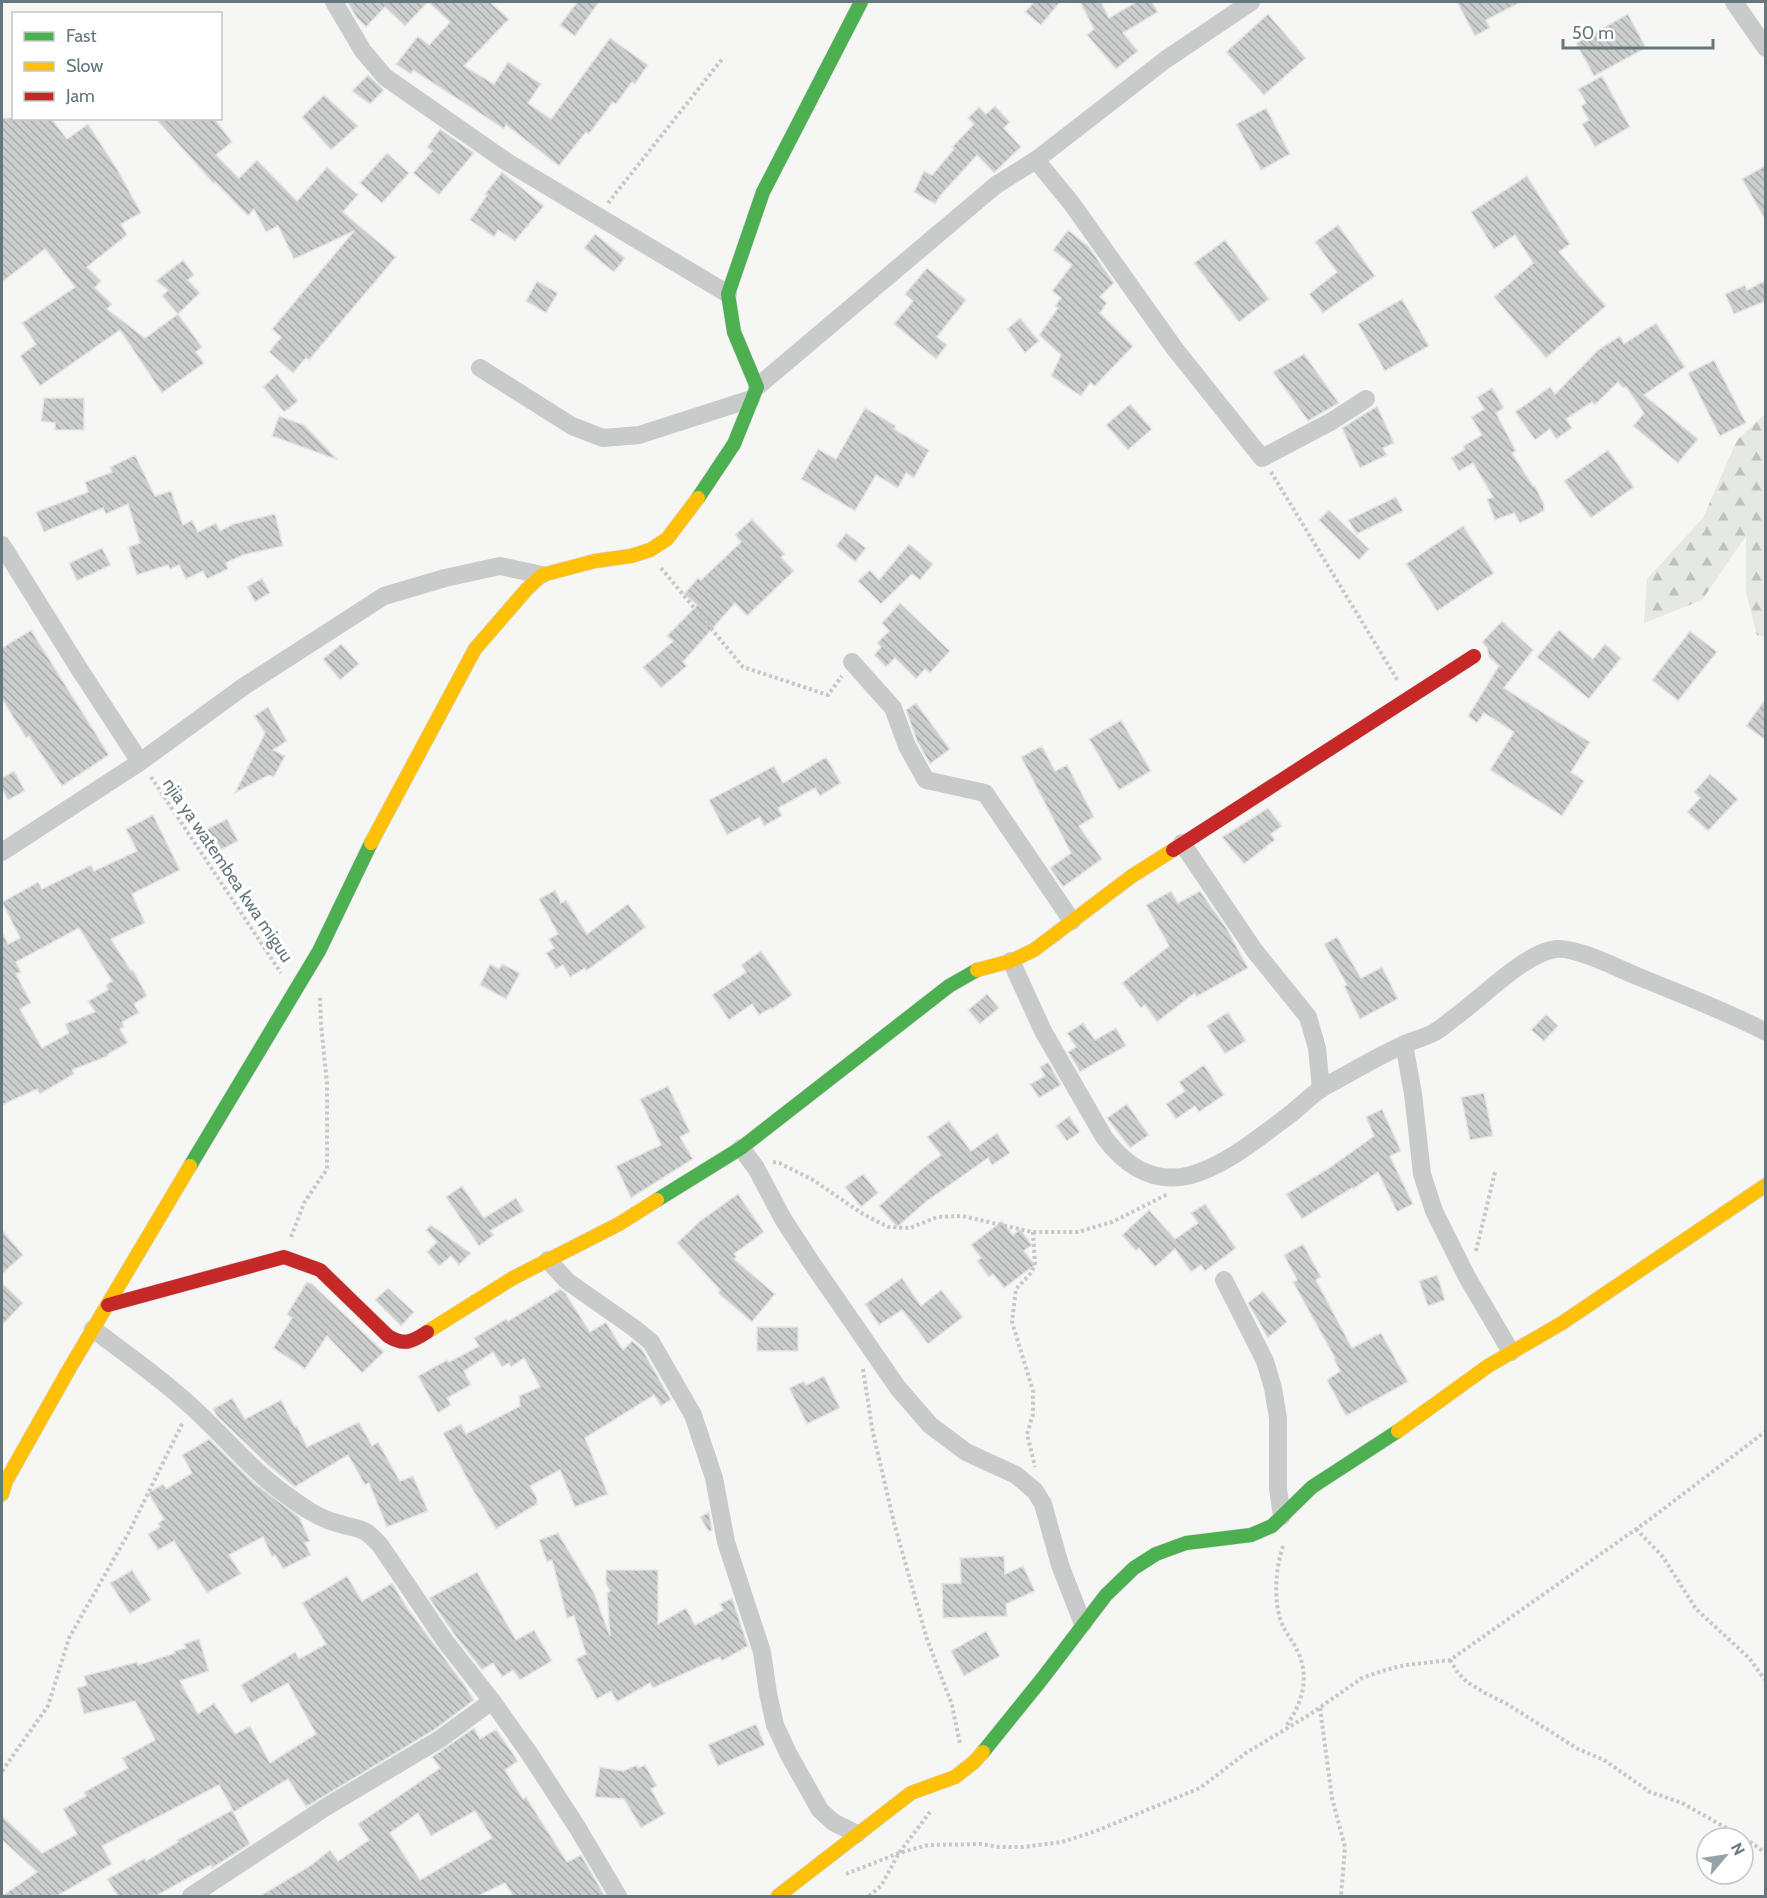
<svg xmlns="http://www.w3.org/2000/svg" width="1767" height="1898" font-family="Cabin,sans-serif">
  <defs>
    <pattern id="forest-firs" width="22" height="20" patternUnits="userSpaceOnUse" patternTransform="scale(1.5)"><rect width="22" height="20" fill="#e6e8e3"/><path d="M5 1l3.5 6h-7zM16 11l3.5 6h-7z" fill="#bec1bd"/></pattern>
    <pattern id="building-back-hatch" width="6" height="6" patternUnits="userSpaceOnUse" patternTransform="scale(1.5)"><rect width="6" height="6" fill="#cccece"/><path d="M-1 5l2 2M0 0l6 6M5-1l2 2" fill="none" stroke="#a9acac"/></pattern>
  </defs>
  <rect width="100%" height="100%" fill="#f6f6f5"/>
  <!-- forest -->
  <polygon fill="url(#forest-firs)" points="1765,414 1765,637 1757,635 1746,593 1746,536 1702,600 1644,623 1647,579 1703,518 1737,440"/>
  <!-- building -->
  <g fill="url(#building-back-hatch)" stroke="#e6e6e5" stroke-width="1.5" fill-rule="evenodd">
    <polygon points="347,2 490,2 509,19 464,66 494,84 508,62 541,84 528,103 551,119 610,38 648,65 635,84 632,82 616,104 613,102 589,134 586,132 559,166 506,125 504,129 413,70 411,74 396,64 418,36 429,45 450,22 428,2 405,26 385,7 366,27 357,18"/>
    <polygon points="577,2 599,2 575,36 560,25"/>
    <polygon points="1034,2 1060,2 1041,25 1025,12"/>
    <polygon points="1080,2 1101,2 1109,18 1136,2 1152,2 1158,12 1123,33 1138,51 1116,69 1087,35 1094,29"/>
    <polygon points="1457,2 1521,2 1486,20 1490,28 1475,36"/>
    <polygon points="1268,14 1306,58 1264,95 1226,52"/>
    <polygon points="1628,14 1646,48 1594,76 1576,43"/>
    <polygon points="368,75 384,90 370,104 352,91"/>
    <polygon points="1602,76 1630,127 1595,147 1582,124 1589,120 1581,106 1586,103 1578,89"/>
    <polygon points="324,95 358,126 331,150 302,117"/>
    <polygon points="995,106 1010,122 1004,128 1021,147 994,173 977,155 940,196 935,204 914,192 924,171 932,175 954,149 952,147 974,124 968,118 979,107 986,114"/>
    <polygon points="1266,108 1290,154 1261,170 1236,124"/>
    <polygon points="2,118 51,118 67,139 88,124 117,169 141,213 121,224 127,235 87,267 101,281 95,288 112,304 107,309 145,338 178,314 202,347 196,352 204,363 162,393 120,330 40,386 20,356 36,344 22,323 75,287 45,249 2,282"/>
    <polygon points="155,118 214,118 232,142 216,155 239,178 257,160 297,201 327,167 358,195 343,212 396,257 309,360 306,358 293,373 269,352 281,337 272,329 354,231 294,259 278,226 266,232 254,209 248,216 215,182 214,184"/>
    <polygon points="440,129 474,153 439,195 413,173 432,151 427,147"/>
    <polygon points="387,153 409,173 382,203 360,183"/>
    <polygon points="1766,165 1766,221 1742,179"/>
    <polygon points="502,172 544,206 515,241 498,230 494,237 470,220 487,195 485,194"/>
    <polygon points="1527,176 1570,244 1559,252 1606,306 1546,358 1494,297 1533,263 1515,235 1494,249 1471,212"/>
    <polygon points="1338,225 1375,276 1323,313 1309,294 1337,272 1315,242"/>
    <polygon points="1068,230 1089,247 1114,283 1100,297 1107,303 1100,313 1133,346 1095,386 1090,383 1081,396 1051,376 1061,355 1039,335 1058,308 1055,306 1061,298 1052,291 1072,265 1053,250"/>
    <polygon points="595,234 625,258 614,272 584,248"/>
    <polygon points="1225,240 1269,299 1239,322 1194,263"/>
    <polygon points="183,260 194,275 188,280 200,293 178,314 162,296 168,290 156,281"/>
    <polygon points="927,268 966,300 937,337 947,345 936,359 894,324 913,301 905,294"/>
    <polygon points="1766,280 1766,301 1734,314 1725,294 1745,285 1747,290"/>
    <polygon points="537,281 558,293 546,313 526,301"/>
    <polygon points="1402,299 1429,346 1385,371 1358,324"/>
    <polygon points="1020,318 1039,341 1025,353 1007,329"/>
    <polygon points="1656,323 1685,367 1644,395 1698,439 1678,463 1633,426 1644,413 1626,387 1623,388 1618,382 1595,405 1592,402 1566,419 1572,428 1556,439 1550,429 1535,440 1515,412 1550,387 1555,394 1598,350 1620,336 1624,344"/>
    <polygon points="1304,354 1339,403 1308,421 1273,372"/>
    <polygon points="1714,360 1746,423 1720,436 1688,373"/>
    <polygon points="277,374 298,401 284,412 263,387"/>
    <polygon points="1492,388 1504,408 1496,413 1516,451 1512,453 1533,486 1535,486 1544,504 1544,511 1520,523 1514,513 1495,520 1487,499 1493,497 1473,463 1459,471 1451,458 1465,449 1463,446 1482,435 1471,417 1484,409 1477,397"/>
    <polygon points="44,398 84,398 84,430 55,430 55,423 41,421"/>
    <polygon points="1130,404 1152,429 1128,450 1106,425"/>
    <polygon points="1377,406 1394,443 1383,448 1387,455 1360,468 1342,428"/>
    <polygon points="865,408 896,426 894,429 929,450 914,478 906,473 898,488 876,475 855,511 801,479 818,449 836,459"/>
    <polygon points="279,416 304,425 338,460 272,436"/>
    <polygon points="1608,450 1634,487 1591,518 1564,481"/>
    <polygon points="135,455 155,496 171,491 183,525 192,520 198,532 216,523 220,531 233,524 275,514 283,546 243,555 226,563 228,569 207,579 203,571 186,579 179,565 170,569 168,565 137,575 128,547 140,543 128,504 106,514 103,508 44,532 36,512 88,492 85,482 112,472 110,467"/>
    <polygon points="1396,497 1403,511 1357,534 1348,520"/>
    <polygon points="1329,510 1369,549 1359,560 1319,520"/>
    <polygon points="752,519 785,554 781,557 794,571 747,616 735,603 683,662 687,666 661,688 643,667 673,641 667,636 697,605 684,594 698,578 701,580 741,542 735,535"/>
    <polygon points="1463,526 1494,573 1437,611 1406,564"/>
    <polygon points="846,533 866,548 855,562 836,546"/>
    <polygon points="909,544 933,564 920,580 912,574 881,604 858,581 870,570 879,580"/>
    <polygon points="102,548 111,565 77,581 69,563"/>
    <polygon points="262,578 270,593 255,602 247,587"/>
    <polygon points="900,603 950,651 930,673 925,669 916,679 895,658 886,667 874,655 881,647 877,643 889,631 882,623"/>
    <polygon points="1502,621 1533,650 1504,688 1590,742 1571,772 1584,781 1562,816 1490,770 1514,732 1484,713 1477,723 1468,716 1499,666 1489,657 1487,648 1482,642"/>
    <polygon points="31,630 109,755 62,786 29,736 26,738 2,699 2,648"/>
    <polygon points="1559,630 1593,659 1605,644 1621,658 1589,699 1537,657"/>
    <polygon points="1690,631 1717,652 1678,701 1652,680"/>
    <polygon points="341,644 359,664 340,680 323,659"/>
    <polygon points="1766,698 1766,740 1746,726"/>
    <polygon points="916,703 950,749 930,764 917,741 906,710"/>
    <polygon points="268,707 287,741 273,750 285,756 274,777 269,775 235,793 265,733 254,716"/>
    <polygon points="1121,720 1151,771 1119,790 1089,739"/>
    <polygon points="1042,746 1055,771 1067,765 1094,817 1079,826 1102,859 1063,887 1050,868 1071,853 1021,757"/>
    <polygon points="826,757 841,783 820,796 815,788 778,808 782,816 764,826 760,817 727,835 709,800 774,766 783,783"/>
    <polygon points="14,771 25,791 8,800 2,789 2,778"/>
    <polygon points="1710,774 1738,799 1708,831 1687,812 1700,798 1694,792"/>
    <polygon points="1268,808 1282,826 1271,834 1275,840 1244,864 1222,837"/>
    <path d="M153,815L180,870L132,894L145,923L111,939L131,971L133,970L147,996L134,1004L139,1013L122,1022L124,1027L120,1029L128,1043L108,1054V1056L72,1070L74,1074L40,1094L37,1089L2,1105V931L8,944L20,938L2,902L38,882L42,889L91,865L94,871L137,851L126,829ZM79,928L112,981L106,985L108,990L88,1001L95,1012L65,1024L69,1033L42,1048L20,1009L31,1003L16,974L21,972L16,962Z"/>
    <polygon points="227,819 238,841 211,855 199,833"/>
    <polygon points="555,890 561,903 566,900 587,934 628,904 646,927 586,971 585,968 570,977 563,965 556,969 546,953 554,948 549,939 558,934 539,899"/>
    <polygon points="1171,891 1178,903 1200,891 1227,929 1248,968 1196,997 1195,993 1157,1022 1145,1005 1141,1008 1122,983 1169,946 1146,905"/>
    <polygon points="1337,937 1361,978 1382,967 1398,999 1360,1019 1344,986 1347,985 1324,944"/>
    <polygon points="761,951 792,995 772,1009 771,1008 759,1015 752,1004 729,1020 712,995 746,972 741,965"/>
    <polygon points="490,964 499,969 502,964 520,973 506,999 480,985"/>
    <polygon points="987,994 999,1008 980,1024 968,1010"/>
    <polygon points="1228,1012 1246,1041 1225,1054 1207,1026"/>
    <polygon points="1546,1014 1558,1026 1544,1041 1531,1030"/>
    <polygon points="1083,1023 1095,1040 1116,1028 1126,1046 1080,1072 1068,1052 1076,1047 1067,1033"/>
    <polygon points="1048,1062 1061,1085 1039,1098 1030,1084 1045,1076 1040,1067"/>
    <polygon points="1204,1065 1224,1095 1199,1112 1195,1106 1176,1119 1166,1104 1185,1091 1179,1082"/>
    <polygon points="668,1086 690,1132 680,1137 693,1159 631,1198 616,1166 661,1145 640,1099"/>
    <polygon points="1484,1093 1493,1136 1470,1140 1461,1097"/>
    <polygon points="1127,1104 1149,1135 1130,1148 1107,1118"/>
    <polygon points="1382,1109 1401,1151 1390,1156 1413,1204 1397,1212 1378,1172 1353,1189 1352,1188 1302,1219 1286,1194 1329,1168 1374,1136 1366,1117"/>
    <polygon points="1069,1116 1080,1132 1067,1141 1056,1126"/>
    <polygon points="949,1121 971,1151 997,1133 1010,1153 992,1165 988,1158 927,1201 897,1227 879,1206 923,1168 941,1155 927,1137"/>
    <polygon points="863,1174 878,1193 861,1207 845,1187"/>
    <polygon points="462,1186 484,1218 516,1198 524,1211 490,1231 494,1235 479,1246 446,1197"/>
    <polygon points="738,1194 764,1232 734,1254 737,1257 734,1259 775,1294 752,1322 718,1293 720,1290 677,1243 700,1221"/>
    <polygon points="1205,1204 1236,1248 1205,1271 1201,1265 1191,1272 1175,1249 1155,1267 1139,1248 1136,1251 1122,1235 1149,1210 1175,1239 1198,1223 1191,1213"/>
    <polygon points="1002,1221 1013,1235 1020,1229 1032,1245 1024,1251 1035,1265 1004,1288 993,1274 989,1277 977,1261 981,1258 971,1245"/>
    <polygon points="431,1225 462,1247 471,1253 459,1265 451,1256 439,1266 427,1252 437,1242 426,1230"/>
    <polygon points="2,1230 23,1255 2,1274"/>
    <polygon points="1303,1244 1321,1277 1316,1280 1352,1348 1381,1333 1408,1382 1346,1416 1327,1380 1340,1371 1334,1359 1335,1358 1293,1282 1297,1280 1284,1255"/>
    <polygon points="1437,1275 1445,1300 1428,1306 1419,1281"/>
    <polygon points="902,1278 921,1306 941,1290 963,1317 928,1344 902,1310 879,1325 865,1304"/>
    <polygon points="307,1282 312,1284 384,1352 362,1373 327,1336 305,1369 273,1348 292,1318 287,1314"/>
    <polygon points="2,1283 23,1303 2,1325"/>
    <polygon points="388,1288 414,1312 401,1326 375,1300"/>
    <polygon points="560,1289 566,1294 590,1332 606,1322 623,1350 632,1341 642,1349 671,1400 661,1406 654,1395 585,1438 608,1494 575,1507 560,1470 530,1486 537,1498 537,1504 496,1529 474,1492 443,1433 461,1424 466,1434 520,1406 519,1396 540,1387 524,1358 511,1367 509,1363 502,1367 493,1352 464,1371 471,1385 447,1398 451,1405 438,1413 418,1376 447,1360 449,1362 479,1346 474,1338 506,1319 508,1321"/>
    <polygon points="1263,1291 1287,1322 1268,1338 1248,1303"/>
    <rect x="757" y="1327" width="41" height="24"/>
    <polygon points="824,1376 840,1408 807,1424 789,1388 804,1381 806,1385"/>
    <polygon points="232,1398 245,1419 281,1400 295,1427 297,1426 307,1447 359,1422 372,1446 378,1442 400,1481 413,1476 428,1511 387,1527 369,1483 365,1485 348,1455 295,1487 268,1465 217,1416 213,1409"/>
    <polygon points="209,1439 253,1482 299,1517 310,1541 305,1543 311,1555 283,1569 275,1555 272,1557 263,1537 229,1555 241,1574 207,1593 174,1541 158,1550 148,1534 160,1527 158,1523 164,1519 148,1493 163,1484 166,1489 192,1473 182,1455"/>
    <polygon points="709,1512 712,1530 709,1532 700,1517"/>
    <polygon points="558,1533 594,1593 610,1636 607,1593 610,1591 606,1584 606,1570 658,1570 658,1624 686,1608 695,1625 723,1610 720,1604 732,1598 748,1646 722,1661 720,1657 653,1688 650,1683 617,1702 611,1691 597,1699 576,1659 586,1654 574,1616 567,1618 552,1560 547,1562 539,1540"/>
    <polygon points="1004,1556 1005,1574 1023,1566 1035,1591 1006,1604 1007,1616 943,1618 942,1584 961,1583 960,1558"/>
    <polygon points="132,1570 151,1600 130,1614 110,1583"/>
    <polygon points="477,1572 516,1640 534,1630 552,1661 520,1680 513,1670 502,1677 493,1663 482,1670 454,1634 429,1598"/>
    <polygon points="347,1576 362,1601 392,1583 408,1609 463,1683 474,1700 434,1730 306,1807 288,1779 234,1812 219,1785 102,1846 112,1864 57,1896 2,1896 37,1872 2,1840 2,1816 42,1853 77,1834 63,1809 86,1796 84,1792 128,1768 122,1758 155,1740 135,1701 84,1714 77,1688 87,1685 84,1676 137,1662 138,1665 175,1653 174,1651 186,1648 184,1644 199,1639 209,1671 180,1681 198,1714 214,1703 235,1734 250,1726 270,1763 316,1734 288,1683 251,1703 241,1685 295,1652 299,1659 326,1644 302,1603"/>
    <polygon points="986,1631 1000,1656 964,1676 951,1651"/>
    <polygon points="756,1724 765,1745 718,1766 708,1745"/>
    <path d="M474,1728L480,1739L496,1729L518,1761L505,1770L523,1799L526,1797L567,1862L581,1855L605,1896H513L505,1883L478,1896H260L310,1866L330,1850L338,1861L369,1840L358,1824L440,1768L432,1757ZM475,1811L492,1838L420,1880L390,1833L418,1813L431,1836Z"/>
    <polygon points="637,1765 638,1768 645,1765 657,1786 651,1789 665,1814 641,1828 624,1799 595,1797 600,1767 623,1771"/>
    <polygon points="232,1810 250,1844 212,1868 211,1865 156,1896 118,1896 107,1879 145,1858 146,1861 178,1842 177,1840"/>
  </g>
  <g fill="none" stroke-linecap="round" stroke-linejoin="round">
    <!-- fast casing -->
    <g stroke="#d2d3d3" stroke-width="15">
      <g id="fast">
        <polyline points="698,498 734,444 757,387 734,332 728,294 763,192 861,2"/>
        <polyline points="190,1166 319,951 371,843"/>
        <polyline points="657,1200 741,1148 949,986 977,970"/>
        <polyline points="983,1752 1042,1679 1106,1595 1134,1568 1156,1554 1186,1543 1251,1535 1272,1526 1312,1487 1398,1431"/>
      </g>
    </g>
    <!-- slow casing -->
    <g stroke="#d2d3d3" stroke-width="15">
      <g id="slow">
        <polyline points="371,843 475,649 527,589 542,575 595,561 631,556 650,550 667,539 698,498"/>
        <polyline points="977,970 1011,961 1034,950 1132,876 1173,850"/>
        <polyline points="427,1332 513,1278 619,1224 657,1200"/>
        <polyline points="1398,1431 1488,1366 1562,1323 1766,1185"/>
        <polyline points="2,1494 6,1481 68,1371 190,1166"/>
        <polyline points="778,1896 911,1793 955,1777 974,1762 983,1752"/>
      </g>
    </g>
    <!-- jam casing -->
    <g stroke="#d2d3d3" stroke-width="15">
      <g id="jam">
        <polyline points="1173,850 1474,656"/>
        <path d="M108,1305L284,1257L320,1270L388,1336C404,1346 412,1342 427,1332"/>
      </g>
    </g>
    <!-- path -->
    <g stroke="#c6c7c8" stroke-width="4" stroke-dasharray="3 3" stroke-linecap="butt">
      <polyline points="608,203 723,58"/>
      <polyline points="1271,472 1398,681"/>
      <polyline points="661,568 743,667 828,695 842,676"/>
      <polyline points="151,777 281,973"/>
      <polyline points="773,1162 779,1163 813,1180 863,1214 888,1227 910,1228 937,1217 962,1216 1033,1232 1078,1232 1112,1222 1168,1194"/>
      <polyline points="1033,1232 1035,1265 1031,1273 1016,1289 1012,1322 1033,1391 1033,1414 1027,1434 1035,1467"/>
      <polyline points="291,1237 304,1203 327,1169 327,1084 321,1024 320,997"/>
      <polyline points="1476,1251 1495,1172"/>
      <polyline points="863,1369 872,1428 894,1523 927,1639 952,1705 960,1744"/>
      <polyline points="1636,1529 1663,1557 1696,1609 1749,1658 1766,1681"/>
      <path d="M1283,1546C1276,1568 1274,1592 1279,1615C1282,1629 1292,1639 1298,1652C1310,1678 1302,1704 1286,1726"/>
      <polyline points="1450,1660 1458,1673 1467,1682 1485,1693 1507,1704 1578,1749 1604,1760 1650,1792 1682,1803 1746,1839 1766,1853"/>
      <polyline points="1320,1708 1332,1798 1345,1847 1341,1896"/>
      <polyline points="2,1771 48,1706 69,1638 128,1534 183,1422"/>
      <polyline points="846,1874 899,1853 928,1845 981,1844 999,1847 1022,1847 1062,1842 1096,1831 1200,1788 1246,1753 1309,1715 1362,1678 1385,1670 1406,1665 1450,1660 1649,1520 1766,1431"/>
      <polyline points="869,1896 881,1886 899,1853 930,1812"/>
    </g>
    <!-- street -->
    <g stroke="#c9cbca" stroke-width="18">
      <polyline points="334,2 363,51 385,77 507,162 728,294"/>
      <polyline points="1734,2 1766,48"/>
      <polyline points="1036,160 1072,204 1175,349 1262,458 1332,421 1366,399"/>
      <polyline points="480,368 572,426 603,438 639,435 751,399"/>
      <polyline points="757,387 996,185 1036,160 1165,60 1251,2"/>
      <polyline points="2,545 78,667 140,762"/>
      <polyline points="852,662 893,708 907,746 926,780 985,793 1072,921"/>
      <polyline points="1182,843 1254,950 1308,1017 1317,1048 1321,1089"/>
      <polyline points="2,852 140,762 243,687 384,596 445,578 500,566 542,575"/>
      <path d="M1011,961L1043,1031L1104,1137C1165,1219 1230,1159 1292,1113C1302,1105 1312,1094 1324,1087C1350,1073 1376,1057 1403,1045C1413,1040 1424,1038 1433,1033C1441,1029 1448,1022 1455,1017C1481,999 1524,953 1556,949C1576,947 1617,968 1637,976C1680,994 1724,1010 1766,1032"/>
      <polyline points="1404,1044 1413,1094 1422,1174 1434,1211 1467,1277 1511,1352"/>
      <polyline points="741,1148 756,1168 783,1219 811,1262 898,1388 930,1425 966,1452 1016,1475 1035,1491 1043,1504 1060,1565 1083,1624"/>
      <polyline points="548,1260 567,1281 634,1328 651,1342 693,1415 714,1478 726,1542 762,1652 768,1693 775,1725 789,1755 820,1810 833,1822 857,1834"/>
      <polyline points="1224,1280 1265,1361 1273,1388 1278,1418 1278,1489 1282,1516"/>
      <path d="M93,1329C126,1354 161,1378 191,1406C223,1435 250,1469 285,1494C301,1506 318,1518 337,1523C361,1531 362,1525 380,1545L445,1641L492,1701L529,1753L577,1827L618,1896"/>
      <polyline points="191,1896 326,1807 440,1739 492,1701"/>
    </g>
    <!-- fast -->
    <use href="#fast" stroke="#4caf50" stroke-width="14"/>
    <!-- slow -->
    <use href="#slow" stroke="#ffc107" stroke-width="14"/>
    <!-- jam -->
    <use href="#jam" stroke="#c62828" stroke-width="14"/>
  </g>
  <g text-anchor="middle" stroke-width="6" stroke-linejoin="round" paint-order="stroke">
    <!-- street labels -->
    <g font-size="18" fill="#64777d" stroke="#fff">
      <text transform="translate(228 870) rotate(56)" y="6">njia ya watembea kwa miguu</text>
    </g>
  </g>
  <!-- border -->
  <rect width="1767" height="1898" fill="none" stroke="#64777d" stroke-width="6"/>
  <!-- legend -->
  <rect x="12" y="12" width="210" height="108" fill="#ffffff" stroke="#c1c9cb" stroke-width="1.5"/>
  <rect x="24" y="32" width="30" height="9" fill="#4caf50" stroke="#c1c9cb" stroke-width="1.5"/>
  <text x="66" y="42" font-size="18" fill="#64777d">Fast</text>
  <rect x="24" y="62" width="30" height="9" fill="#ffc107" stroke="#c1c9cb" stroke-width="1.5"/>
  <text x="66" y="72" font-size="18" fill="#64777d">Slow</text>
  <rect x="24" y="92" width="30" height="9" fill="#c62828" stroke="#c1c9cb" stroke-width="1.5"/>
  <text x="66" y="102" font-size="18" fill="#64777d">Jam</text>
  <!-- north arrow -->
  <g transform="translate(1725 1856) rotate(61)"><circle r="28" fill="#ffffff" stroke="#c1c9cb" stroke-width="1.5"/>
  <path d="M0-4.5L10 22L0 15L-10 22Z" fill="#97a3a7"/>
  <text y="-9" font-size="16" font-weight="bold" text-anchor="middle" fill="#64777d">N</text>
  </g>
  <!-- scale -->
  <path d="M1563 39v9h150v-9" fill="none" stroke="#64777d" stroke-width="3"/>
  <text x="1572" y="39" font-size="18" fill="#64777d" stroke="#ffffff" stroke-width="4.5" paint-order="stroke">50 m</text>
</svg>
